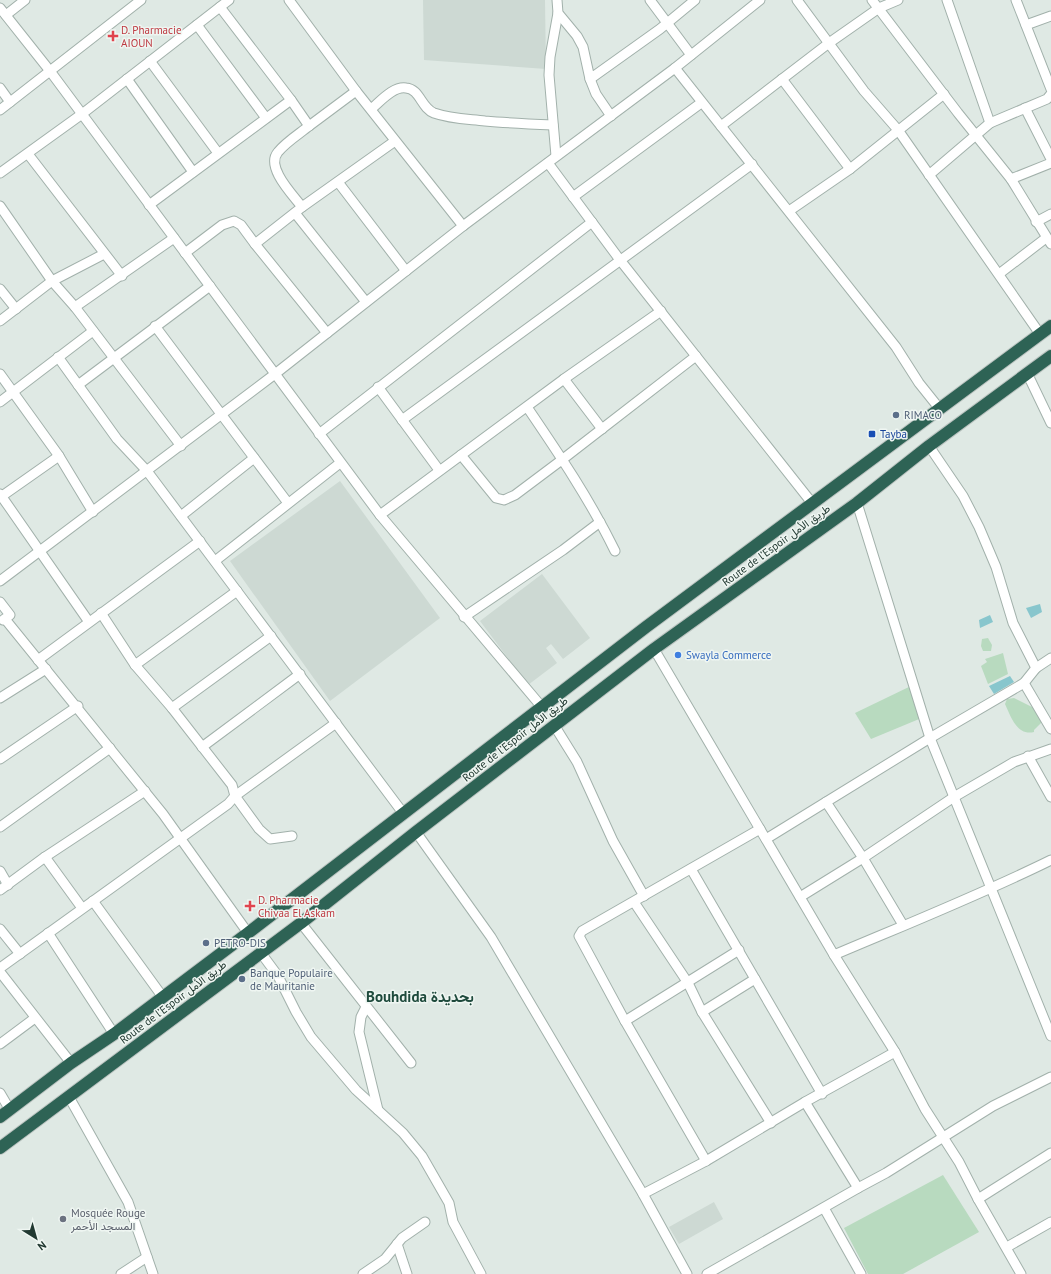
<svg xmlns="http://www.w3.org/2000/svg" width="1051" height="1274" font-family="'PT Sans',Vazirmatn,sans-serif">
  <rect width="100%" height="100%" fill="#dfe9e4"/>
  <!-- built -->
  <g fill="#cdd9d3">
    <polygon points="423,0 545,0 546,69 424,60"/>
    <polygon points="340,481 440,618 330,701 230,561"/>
    <polygon points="542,574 590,638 563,659 551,644 546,648 557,663 528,685 480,621"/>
    <polygon points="714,1202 723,1219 679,1244 669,1227"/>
  </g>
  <!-- green -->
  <g fill="#b8dabf">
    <polygon points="988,638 992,645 991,651 983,651 981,646 982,639"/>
    <polygon points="1003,653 1008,674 988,684 981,666 987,662 985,659"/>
    <polygon points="913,685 924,717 871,739 855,713"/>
    <path d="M1014,698L1034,708L1041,714V723L1034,730V732C1017,736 1011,717 1005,704L1007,699Z"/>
    <polygon points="943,1175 979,1232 903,1274 868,1274 844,1228"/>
  </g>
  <!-- water -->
  <g fill="#88c6cd">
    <polygon points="1040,604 1042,612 1031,618 1026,608"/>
    <polygon points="990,615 993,622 980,628 979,620"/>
    <polygon points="1010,676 1014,682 994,694 989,686"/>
  </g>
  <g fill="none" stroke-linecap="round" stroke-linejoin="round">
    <!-- street casing -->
    <g stroke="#a2b1ab" stroke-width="11">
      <g id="street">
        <polyline points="289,0 356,91 463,226"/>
        <polyline points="557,0 558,13 577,36 583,47 590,79 660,29 695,0"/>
        <polyline points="650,0 691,55"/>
        <polyline points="797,0 864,91 898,130 1040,334"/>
        <polyline points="872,0 958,113 1011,179 1051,244"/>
        <polyline points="947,0 990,123"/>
        <polyline points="1016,0 1051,89"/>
        <polyline points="0,8 50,71 380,515 541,706"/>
        <polyline points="6,15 25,0"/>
        <polyline points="197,25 266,118"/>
        <polyline points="1026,25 1051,16"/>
        <polyline points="150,61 218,153"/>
        <polyline points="675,68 896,347 919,383 939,408"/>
        <polyline points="127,79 193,172"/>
        <polyline points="590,79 596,94 611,116"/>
        <polyline points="782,79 850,169"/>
        <polyline points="0,88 10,102"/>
        <polyline points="291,100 309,126 356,91"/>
        <polyline points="1025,108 1051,159"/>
        <path d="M371,109C380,102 393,86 406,88C420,89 421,108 434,113C451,119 468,119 485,121C508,123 530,124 553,125"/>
        <polyline points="0,110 141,0"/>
        <polyline points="721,126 829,43 879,8 898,0"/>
        <polyline points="28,154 122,276"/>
        <polyline points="556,156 549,75 550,57 558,13"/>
        <polyline points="548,163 620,260 812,503"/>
        <polyline points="0,173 82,114 229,0"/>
        <polyline points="929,175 990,123 1047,99 1051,94"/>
        <polyline points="1011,179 1051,163"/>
        <polyline points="338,182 406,271"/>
        <polyline points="573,197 701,103"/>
        <polyline points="149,205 291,100 220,7"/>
        <polyline points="0,206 52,281 75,307 181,446"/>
        <path d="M302,207C293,195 265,167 278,152C286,142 299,134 309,126"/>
        <polyline points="789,211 850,169 944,94"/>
        <polyline points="295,213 366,302"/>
        <polyline points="1036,222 1051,214"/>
        <polyline points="185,253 222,225 234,221 241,225 255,244"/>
        <polyline points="999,274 1046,238"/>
        <polyline points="0,289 16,309"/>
        <polyline points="75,307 174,238"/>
        <polyline points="0,321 52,281 104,254"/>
        <polyline points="155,326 288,503"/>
        <polyline points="327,333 255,244 302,207 395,141"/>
        <polyline points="58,357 117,439 147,471 403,813"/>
        <polyline points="1027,373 1051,423"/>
        <polyline points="0,374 59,456 93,512"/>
        <polyline points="564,379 602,429"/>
        <polyline points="78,385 210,286"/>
        <polyline points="378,387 439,470"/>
        <polyline points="0,402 93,331"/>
        <path d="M527,407C559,454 590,500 615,551"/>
        <polyline points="402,420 752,164"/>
        <polyline points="319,434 592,222"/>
        <polyline points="929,446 963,496 979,527 996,567 1013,623 1036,668"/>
        <polyline points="461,455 496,498 504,500 515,495 563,459 696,356"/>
        <polyline points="0,494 89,622"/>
        <polyline points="2,496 59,456"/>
        <polyline points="857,503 930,738 1051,1036"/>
        <polyline points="380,515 564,379 661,311"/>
        <polyline points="181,516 254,458"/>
        <polyline points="215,561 340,463"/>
        <polyline points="0,581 275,374 463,226 675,68 760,0"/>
        <polyline points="0,602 10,615 3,620"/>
        <polyline points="101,613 135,665 172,708 232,785 235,796 259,829 270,839 292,836"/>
        <polyline points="464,617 563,550 600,522"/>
        <polyline points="5,619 163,814 248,933"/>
        <polyline points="654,649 834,955 895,1052 925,1109 959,1162 978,1199 1021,1274"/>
        <polyline points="38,660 200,541"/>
        <polyline points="135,665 237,591"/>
        <polyline points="1024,683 1051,729"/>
        <polyline points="0,698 46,669"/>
        <polyline points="172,708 271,636"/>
        <polyline points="554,725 577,762 613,841 644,896"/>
        <polyline points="202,747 300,674"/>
        <polyline points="1028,756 1051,797"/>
        <polyline points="0,759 78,706"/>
        <polyline points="0,827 110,748"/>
        <polyline points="416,832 491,937 643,1194 687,1274"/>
        <polyline points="766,839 930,738 1024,683 1036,668 1051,658"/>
        <polyline points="45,857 82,908"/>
        <polyline points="691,869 822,1094"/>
        <polyline points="0,871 8,885"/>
        <polyline points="0,890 45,857 145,791"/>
        <polyline points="800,897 863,858 826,802"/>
        <polyline points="93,901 162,996"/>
        <polyline points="634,902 688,983 702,1012 771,1123"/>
        <polyline points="301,923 411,1063"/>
        <polyline points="903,925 863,858 954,797 1014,762 1051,749"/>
        <polyline points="0,929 20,954"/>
        <polyline points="48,933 114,1034"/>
        <polyline points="261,953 278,976 296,1012 311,1037 356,1090 403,1133 422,1156 449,1203 453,1222 481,1274"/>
        <path d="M834,955C907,924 980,895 1051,860"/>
        <polyline points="0,968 228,804 235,796 336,723"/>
        <polyline points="0,972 71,1063"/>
        <polyline points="366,1007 361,1017 359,1032 378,1110"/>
        <polyline points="702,1012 755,979"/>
        <polyline points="625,1021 739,950"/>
        <polyline points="0,1044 35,1018"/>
        <polyline points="0,1093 10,1110"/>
        <polyline points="69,1097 128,1202 153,1274"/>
        <polyline points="805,1102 858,1188"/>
        <polyline points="706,1161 625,1021 579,936 582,931 760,829"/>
        <polyline points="643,1194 706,1161 805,1102 895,1052"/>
        <polyline points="978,1199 1051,1153"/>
        <polyline points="824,1208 861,1274"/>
        <polyline points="397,1244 407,1274"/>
        <polyline points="1007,1247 1051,1222"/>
        <polyline points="121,1274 147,1257"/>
        <polyline points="363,1274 385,1259 402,1238 425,1222"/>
        <polyline points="707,1274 858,1188 886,1173 993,1106 1051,1077"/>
      </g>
    </g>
    <!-- highway casing -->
    <g stroke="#bcc4c1" stroke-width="14">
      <g id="highway">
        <polyline points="0,1117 71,1063 114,1034 248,933 646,627 1051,326"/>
        <polyline points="0,1148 301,923 416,832 654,649 857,503 929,446 1051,356"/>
      </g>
    </g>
    <!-- street -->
    <use href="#street" stroke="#fff" stroke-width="9"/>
    <!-- highway -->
    <use href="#highway" stroke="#2e6355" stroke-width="12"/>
  </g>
  <!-- markers -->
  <g fill="#e0444e" stroke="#eff6f2" stroke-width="1.5">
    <path d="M111 30h4v4h4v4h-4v4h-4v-4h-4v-4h4z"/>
    <path d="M248 900h4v4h4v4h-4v4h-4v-4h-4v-4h4z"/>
  </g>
  <g fill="#5c6f8a" stroke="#eff6f2" stroke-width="1.5">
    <circle cx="896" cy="415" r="4"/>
    <circle cx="206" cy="943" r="4"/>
    <circle cx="242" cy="979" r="4"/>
  </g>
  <rect fill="#1a4fb4" stroke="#eff6f2" stroke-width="1.5" x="868" y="430" width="8" height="8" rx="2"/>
  <circle fill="#3f7fe0" stroke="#eff6f2" stroke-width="1.5" cx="678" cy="655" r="4"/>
  <circle fill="#6b7280" stroke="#eff6f2" stroke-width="1.5" cx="63" cy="1219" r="4"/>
  <g text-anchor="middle" stroke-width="3" stroke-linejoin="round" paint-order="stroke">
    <!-- health labels -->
    <g font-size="11" fill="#be3a42" stroke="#eff6f2" text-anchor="start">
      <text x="121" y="34">D. Pharmacie<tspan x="121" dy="13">AIOUN</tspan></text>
      <text x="258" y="904">D. Pharmacie<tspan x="258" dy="13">Chivaa El Askam</tspan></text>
    </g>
    <!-- service labels -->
    <g font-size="11" fill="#4e5e75" stroke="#eff6f2" text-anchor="start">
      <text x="904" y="419">RIMACO</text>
      <text x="214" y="947">PETRO-DIS</text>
      <text x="250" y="977">Banque Populaire<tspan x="250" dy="13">de Mauritanie</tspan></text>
    </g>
    <!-- transit labels -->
    <g font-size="11" fill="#164399" stroke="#eff6f2" text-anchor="start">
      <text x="880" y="438">Tayba</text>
    </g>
    <!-- street labels -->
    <g font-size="11" fill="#213931" stroke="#eff6f2">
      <text transform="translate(776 545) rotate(-36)" y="4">Route de l’Espoir طريق الأمل</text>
      <text transform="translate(515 739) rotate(-38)" y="4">Route de l’Espoir طريق الأمل</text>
      <text transform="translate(173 1002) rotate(-37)" y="4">Route de l’Espoir طريق الأمل</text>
    </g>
    <!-- shop labels -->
    <g font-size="11" fill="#366cbe" stroke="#eff6f2" text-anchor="start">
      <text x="686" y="659">Swayla Commerce</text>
    </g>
    <!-- worship labels -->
    <g font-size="11" fill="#5b616d" stroke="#eff6f2" text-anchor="start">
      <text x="71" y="1217">Mosquée Rouge<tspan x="71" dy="13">المسجد الأحمر</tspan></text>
    </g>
    <!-- district labels -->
    <g font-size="15" font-weight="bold" fill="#1e4a3c" stroke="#eff6f2">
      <text x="420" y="1002">Bouhdida بحديدة</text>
    </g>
  </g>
  <!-- north arrow -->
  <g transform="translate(36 1238) rotate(143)" stroke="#eff6f2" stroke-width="3" paint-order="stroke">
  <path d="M0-3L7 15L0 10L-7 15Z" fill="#213931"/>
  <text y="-6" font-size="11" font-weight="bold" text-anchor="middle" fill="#213931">N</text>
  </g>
</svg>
